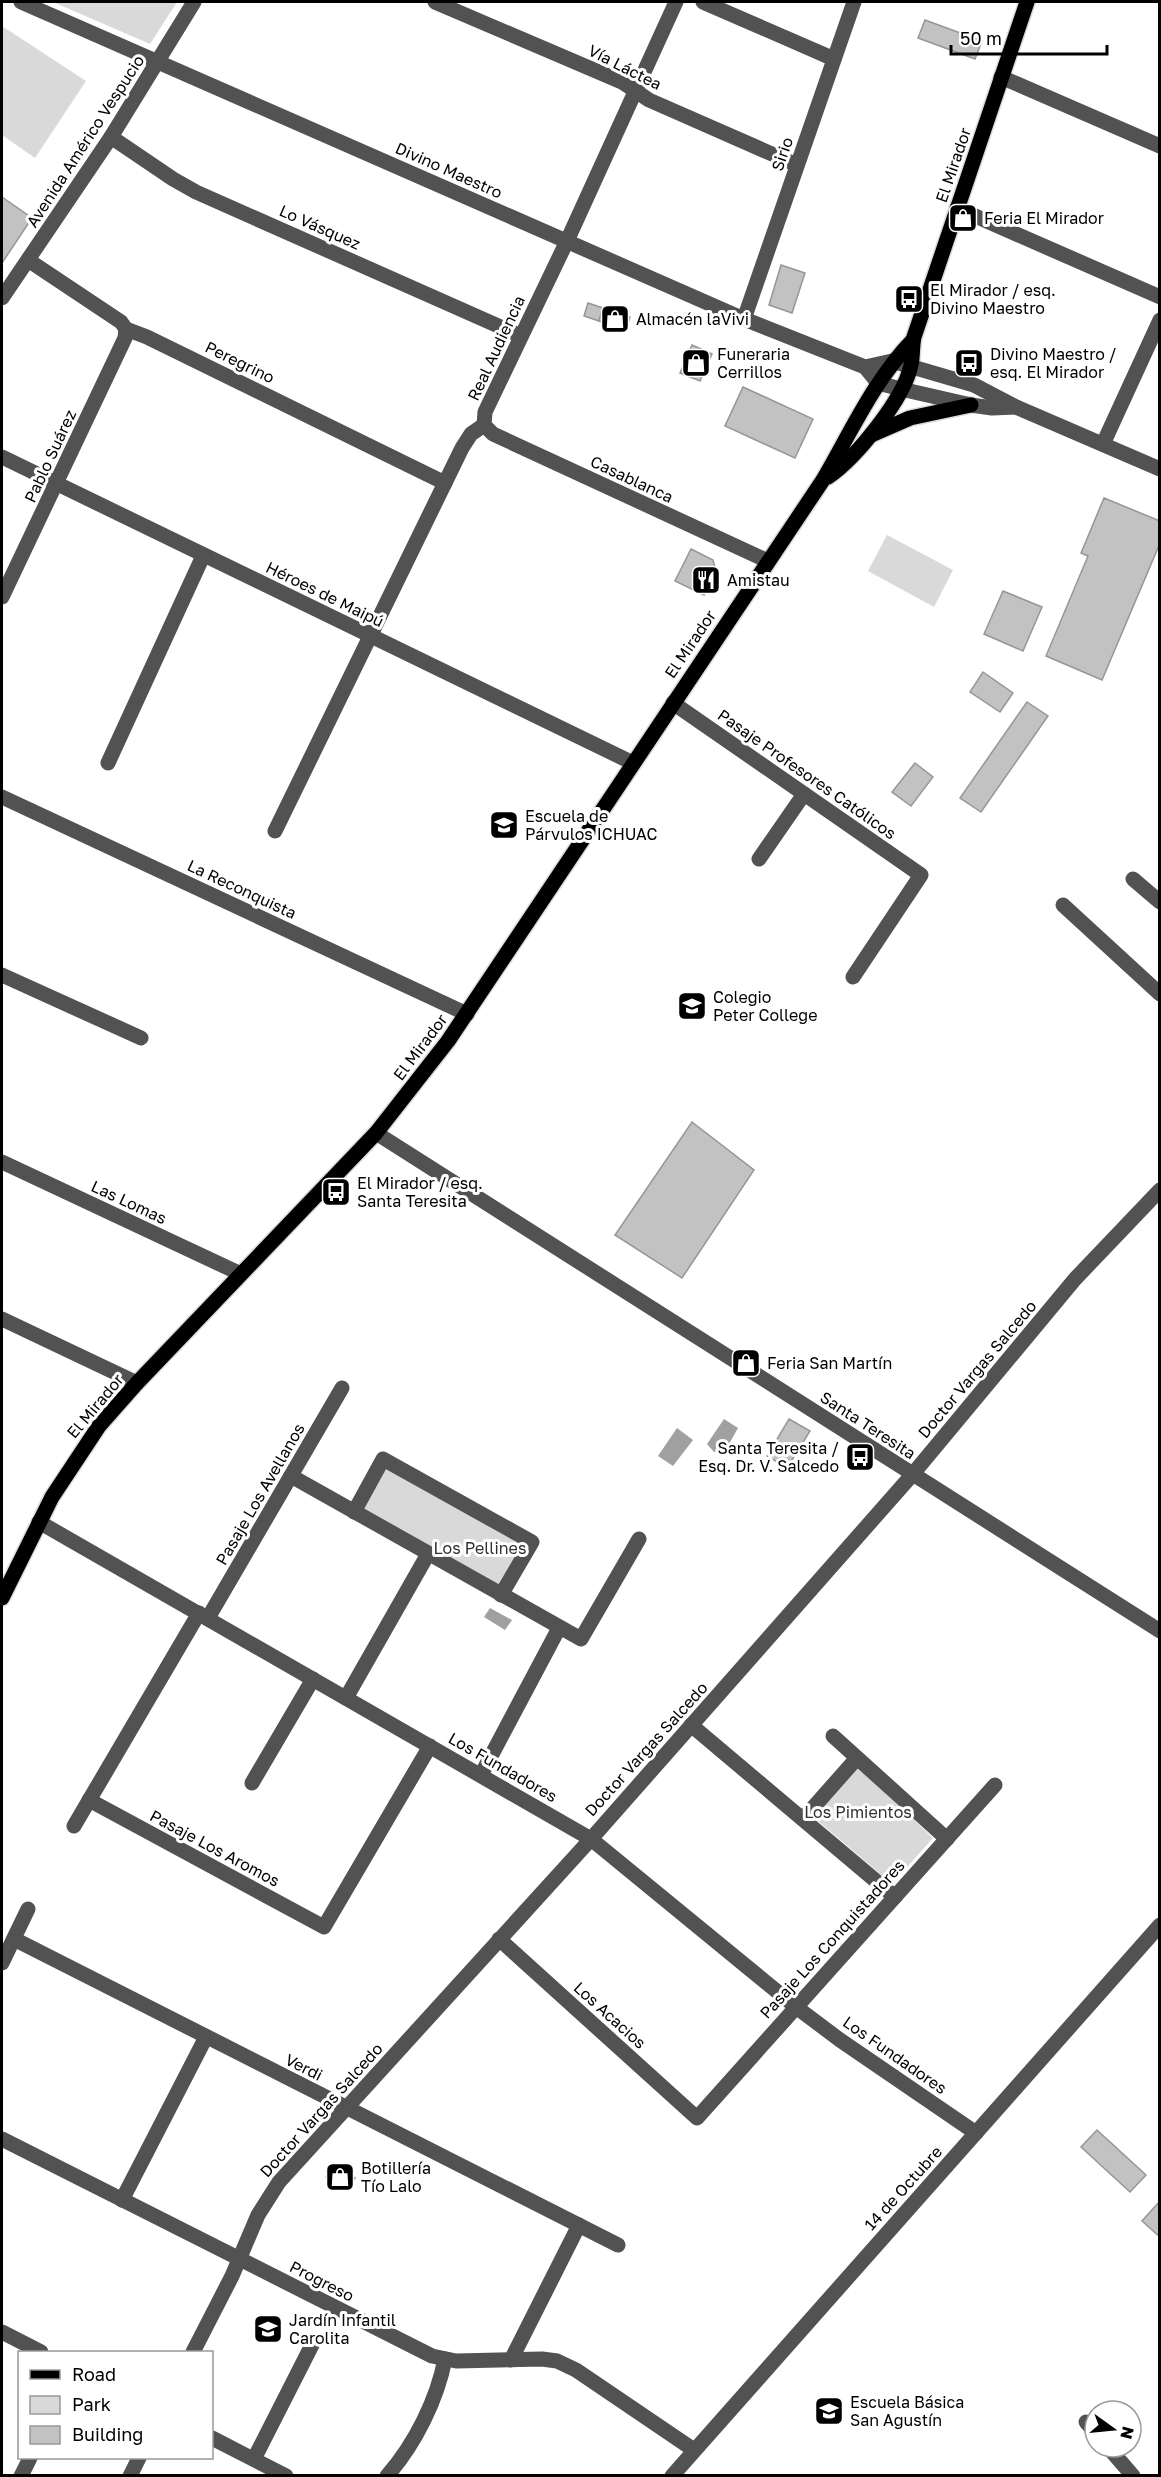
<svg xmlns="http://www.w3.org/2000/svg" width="1161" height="2477" font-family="'Golos Text',sans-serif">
  <rect width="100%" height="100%" fill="#fff"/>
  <!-- green -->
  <g fill="#d9d9d9">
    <polygon points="53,2 177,2 150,44"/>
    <polygon points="2,26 86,81 35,158 2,135"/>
    <polygon points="887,535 953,570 934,607 868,571"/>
    <polygon points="384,1461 529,1542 500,1593 356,1511"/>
    <polygon points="856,1765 933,1838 892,1884 811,1815"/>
  </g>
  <!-- water -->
  <g fill="#a0a0a0">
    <polygon points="724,1419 738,1428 725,1451 714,1452 707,1444"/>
    <polygon points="677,1428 693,1440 673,1466 658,1456"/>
    <polygon points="490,1608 512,1620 505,1630 484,1617"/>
  </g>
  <!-- building -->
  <g fill="#c2c2c2" stroke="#969696" stroke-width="1.5">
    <polygon points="925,20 982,41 975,59 918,38"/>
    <polygon points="2,197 32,218 2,263"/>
    <polygon points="781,265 805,273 792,313 769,305"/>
    <polygon points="588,303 603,308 599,321 584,316"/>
    <polygon points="603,308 630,317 626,330 599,321"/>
    <polygon points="692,345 712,354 700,381 680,373"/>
    <polygon points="743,387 813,419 795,458 725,426"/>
    <polygon points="1104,498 1160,521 1160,543 1102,680 1046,656 1088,556 1081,553"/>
    <polygon points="691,549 713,560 716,572 704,595 675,581"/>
    <polygon points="1003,591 1042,607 1023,651 984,634"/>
    <polygon points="983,672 1013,693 1000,712 970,692"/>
    <polygon points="1027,702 1048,716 981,812 960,798"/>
    <polygon points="915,763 933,777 911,806 892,792"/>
    <polygon points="692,1122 754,1170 682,1278 615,1235"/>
    <polygon points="789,1419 810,1431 787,1468 767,1456"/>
    <polygon points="1097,2130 1146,2175 1130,2192 1081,2147"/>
    <polygon points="335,2165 355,2178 346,2190 326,2177"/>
    <polygon points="1160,2201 1160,2237 1142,2221"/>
  </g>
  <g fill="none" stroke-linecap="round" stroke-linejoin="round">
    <!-- major casing -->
    <g stroke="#dbdbdb" stroke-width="18">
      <g id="major">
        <polyline points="871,435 910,418 971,405"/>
        <path d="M828,477C856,458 904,399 911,365C913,356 912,347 914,337L1027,2"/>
        <path d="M2,1598L52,1497L99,1426L137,1383L376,1133L448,1041L823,480C851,432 874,380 913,340"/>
      </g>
    </g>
    <!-- minor -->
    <g stroke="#525252" stroke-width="15">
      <polyline points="21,2 744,319 865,367 878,383 901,389 971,405 992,408 1016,407"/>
      <polyline points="435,2 622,82 649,100 797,165"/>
      <polyline points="703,2 834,59"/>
      <polyline points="1001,77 1160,146"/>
      <polyline points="111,137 173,179 196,192 521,336"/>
      <polyline points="957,208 1160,297"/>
      <polyline points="28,260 121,322 126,329 147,337 445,483"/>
      <polyline points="2,298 111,137 194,2"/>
      <polyline points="744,319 854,2"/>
      <polyline points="865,367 892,361 974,385 1016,407 1160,469"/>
      <polyline points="484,425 485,412 567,241 676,2"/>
      <polyline points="484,425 493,434 768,561"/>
      <polyline points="1103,444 1160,320"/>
      <polyline points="2,457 633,763"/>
      <polyline points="2,597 125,338 126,329"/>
      <polyline points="673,703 921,875 853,977"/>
      <polyline points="108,763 203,556"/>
      <polyline points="2,797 467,1014"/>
      <polyline points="275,831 462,448 471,434 484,425"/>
      <polyline points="759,859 804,794"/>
      <polyline points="1133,879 1160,902"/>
      <polyline points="1063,905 1160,994"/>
      <polyline points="2,975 141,1038"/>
      <polyline points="376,1133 1160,1631"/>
      <polyline points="2,1162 241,1274"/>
      <polyline points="2,1319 137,1383"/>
      <polyline points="291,1476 581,1639 639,1539"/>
      <polyline points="354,1512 383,1459 532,1542 501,1595"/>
      <polyline points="39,1522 591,1839 796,2007 840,2040 976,2133"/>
      <polyline points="208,1618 342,1388"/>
      <polyline points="346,1698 428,1554"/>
      <polyline points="691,1725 895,1897"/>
      <polyline points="833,1736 947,1839"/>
      <polyline points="481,1775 559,1628"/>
      <polyline points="252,1783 313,1679"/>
      <polyline points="89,1800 324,1927 430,1746"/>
      <polyline points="803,1819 857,1758"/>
      <polyline points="74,1826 199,1613"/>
      <polyline points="14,1939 618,2245"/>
      <polyline points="499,1939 697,2118 995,1785"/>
      <polyline points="2,1963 28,1909"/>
      <polyline points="2,2139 432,2356 456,2361 542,2359 557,2361 576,2370 694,2450"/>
      <polyline points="122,2200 206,2037"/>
      <polyline points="2,2332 41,2352"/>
      <polyline points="193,2352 232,2276 258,2215 279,2182 591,1839 912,1475 1075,1279 1160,1190"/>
      <polyline points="511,2360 579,2225"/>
      <polyline points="1086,2422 1095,2432"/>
      <polyline points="212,2438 286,2476"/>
      <polyline points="1108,2447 1133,2476"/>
      <polyline points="254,2459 313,2343"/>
      <polyline points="21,2476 30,2458"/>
      <polyline points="130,2476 139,2458"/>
      <path d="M387,2476C415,2444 437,2400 445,2359"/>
      <polyline points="672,2476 1160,1925"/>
    </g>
    <!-- major -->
    <use href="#major" stroke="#000" stroke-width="15"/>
  </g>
  <!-- icons -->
  <defs>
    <g id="shop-square" transform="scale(1.5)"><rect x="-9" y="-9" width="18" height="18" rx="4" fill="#000" stroke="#fff"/><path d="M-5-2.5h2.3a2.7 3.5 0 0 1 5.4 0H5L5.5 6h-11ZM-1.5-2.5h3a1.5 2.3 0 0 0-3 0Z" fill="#fff"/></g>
    <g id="bus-square" transform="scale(1.5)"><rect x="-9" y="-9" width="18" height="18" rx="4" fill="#000" stroke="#fff"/><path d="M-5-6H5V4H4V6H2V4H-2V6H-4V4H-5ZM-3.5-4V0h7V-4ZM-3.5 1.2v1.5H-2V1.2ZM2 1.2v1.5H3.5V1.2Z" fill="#fff"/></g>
    <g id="restaurant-square" transform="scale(1.5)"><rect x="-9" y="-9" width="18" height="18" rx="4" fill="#000" stroke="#fff"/><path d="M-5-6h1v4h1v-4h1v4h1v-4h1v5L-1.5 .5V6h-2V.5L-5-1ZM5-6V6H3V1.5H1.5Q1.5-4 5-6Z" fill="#fff"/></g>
    <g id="school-square" transform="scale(1.5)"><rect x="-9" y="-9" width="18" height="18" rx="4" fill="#000" stroke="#fff"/><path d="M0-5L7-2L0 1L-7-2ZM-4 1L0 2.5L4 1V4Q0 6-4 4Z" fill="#fff"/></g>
  </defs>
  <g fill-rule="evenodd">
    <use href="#shop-square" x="963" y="218"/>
    <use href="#bus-square" x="909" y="299"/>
    <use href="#shop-square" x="615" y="319"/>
    <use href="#shop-square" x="696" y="363"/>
    <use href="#bus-square" x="969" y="363"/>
    <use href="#restaurant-square" x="706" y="580"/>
    <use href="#school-square" x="504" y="825"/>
    <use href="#school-square" x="692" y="1006"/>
    <use href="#bus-square" x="336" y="1192"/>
    <use href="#shop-square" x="746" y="1363"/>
    <use href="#bus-square" x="860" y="1457"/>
    <use href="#shop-square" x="340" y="2177"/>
    <use href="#school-square" x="268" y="2329"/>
    <use href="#school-square" x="829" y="2411"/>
  </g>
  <g text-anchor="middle" stroke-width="6" stroke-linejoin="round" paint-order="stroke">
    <!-- street labels -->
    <g font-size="16" fill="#000" stroke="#fff">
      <text transform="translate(625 67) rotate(27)" y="6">Vía Láctea</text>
      <text transform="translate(85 141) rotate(-57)" y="6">Avenida Américo Vespucio</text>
      <text transform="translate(782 154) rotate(-71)" y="6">Sirio</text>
      <text transform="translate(953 165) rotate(-71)" y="6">El Mirador</text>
      <text transform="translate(449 170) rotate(24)" y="6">Divino Maestro</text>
      <text transform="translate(320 227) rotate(24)" y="6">Lo Vásquez</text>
      <text transform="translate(496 348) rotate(-65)" y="6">Real Audiencia</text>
      <text transform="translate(240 362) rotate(26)" y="6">Peregrino</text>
      <text transform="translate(50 456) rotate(-65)" y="6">Pablo Suárez</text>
      <text transform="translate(632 479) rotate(25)" y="6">Casablanca</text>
      <text transform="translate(325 594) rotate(26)" y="6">Héroes de Maipú</text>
      <text transform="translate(690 644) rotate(-56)" y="6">El Mirador</text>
      <text transform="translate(807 774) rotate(35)" y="6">Pasaje Profesores Católicos</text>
      <text transform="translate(242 889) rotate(25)" y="6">La Reconquista</text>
      <text transform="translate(420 1047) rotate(-53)" y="6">El Mirador</text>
      <text transform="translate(129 1202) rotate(25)" y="6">Las Lomas</text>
      <text transform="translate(977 1369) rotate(-50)" y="6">Doctor Vargas Salcedo</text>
      <text transform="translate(95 1406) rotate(-50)" y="6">El Mirador</text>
      <text transform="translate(868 1425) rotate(33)" y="6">Santa Teresita</text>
      <text transform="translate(260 1494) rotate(-60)" y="6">Pasaje Los Avellanos</text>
      <text transform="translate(646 1749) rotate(-48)" y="6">Doctor Vargas Salcedo</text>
      <text transform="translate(503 1767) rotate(30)" y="6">Los Fundadores</text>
      <text transform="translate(215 1848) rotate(28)" y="6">Pasaje Los Aromos</text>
      <text transform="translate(832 1939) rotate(-48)" y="6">Pasaje Los Conquistadores</text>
      <text transform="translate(610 2015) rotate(42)" y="6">Los Acacios</text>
      <text transform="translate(895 2055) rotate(35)" y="6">Los Fundadores</text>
      <text transform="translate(304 2067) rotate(27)" y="6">Verdi</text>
      <text transform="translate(321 2110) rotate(-48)" y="6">Doctor Vargas Salcedo</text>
      <text transform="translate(903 2188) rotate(-48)" y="6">14 de Octubre</text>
      <text transform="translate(322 2281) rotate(27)" y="6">Progreso</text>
    </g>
    <!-- poi labels -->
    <g font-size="16" fill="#000" stroke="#fff" text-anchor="start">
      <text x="984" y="224">Feria El Mirador</text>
      <text x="930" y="296">El Mirador / esq.<tspan x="930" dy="18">Divino Maestro</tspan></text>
      <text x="636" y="325">Almacén laVivi</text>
      <text x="717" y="360">Funeraria<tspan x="717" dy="18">Cerrillos</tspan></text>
      <text x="990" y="360">Divino Maestro /<tspan x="990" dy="18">esq. El Mirador</tspan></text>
      <text x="727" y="586">Amistau</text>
      <text x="525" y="822">Escuela de<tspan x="525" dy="18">Párvulos ICHUAC</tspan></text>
      <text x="713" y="1003">Colegio<tspan x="713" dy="18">Peter College</tspan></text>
      <text x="357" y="1189">El Mirador / esq.<tspan x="357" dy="18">Santa Teresita</tspan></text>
      <text x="767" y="1369">Feria San Martín</text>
      <text x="839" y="1454" text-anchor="end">Santa Teresita /<tspan x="839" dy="18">Esq. Dr. V. Salcedo</tspan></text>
      <text x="361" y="2174">Botillería<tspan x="361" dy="18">Tío Lalo</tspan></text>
      <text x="289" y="2326">Jardín Infantil<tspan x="289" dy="18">Carolita</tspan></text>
      <text x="850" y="2408">Escuela Básica<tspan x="850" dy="18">San Agustín</tspan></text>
    </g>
    <!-- park labels -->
    <g font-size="16" fill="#303030" stroke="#fff">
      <text x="480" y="1554">Los Pellines</text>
      <text x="858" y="1818">Los Pimientos</text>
    </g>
  </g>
  <!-- border -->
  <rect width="1161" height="2477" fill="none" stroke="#000000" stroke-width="6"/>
  <!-- legend -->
  <rect x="18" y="2351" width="195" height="108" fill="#ffffff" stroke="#999999" stroke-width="1.5"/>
  <rect x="30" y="2370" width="30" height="9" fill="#000000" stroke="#999999" stroke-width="1.5"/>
  <text x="72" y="2381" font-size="18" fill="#000000">Road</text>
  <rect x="30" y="2396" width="30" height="18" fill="#d9d9d9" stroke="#999999" stroke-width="1.5"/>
  <text x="72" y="2411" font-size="18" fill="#000000">Park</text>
  <rect x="30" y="2426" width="30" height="18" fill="#c2c2c2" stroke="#999999" stroke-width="1.5"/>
  <text x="72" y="2441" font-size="18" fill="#000000">Building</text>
  <!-- north arrow -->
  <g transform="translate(1113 2429) rotate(105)"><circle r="28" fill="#ffffff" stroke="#999999" stroke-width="1.5"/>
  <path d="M0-4.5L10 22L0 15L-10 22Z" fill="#000000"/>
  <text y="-9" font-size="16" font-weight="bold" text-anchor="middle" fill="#000000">N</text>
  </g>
  <!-- scale -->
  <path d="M951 45v9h156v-9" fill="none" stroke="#000000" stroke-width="3"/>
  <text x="960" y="45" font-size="18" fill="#000000" stroke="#ffffff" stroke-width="4.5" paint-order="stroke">50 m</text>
</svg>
